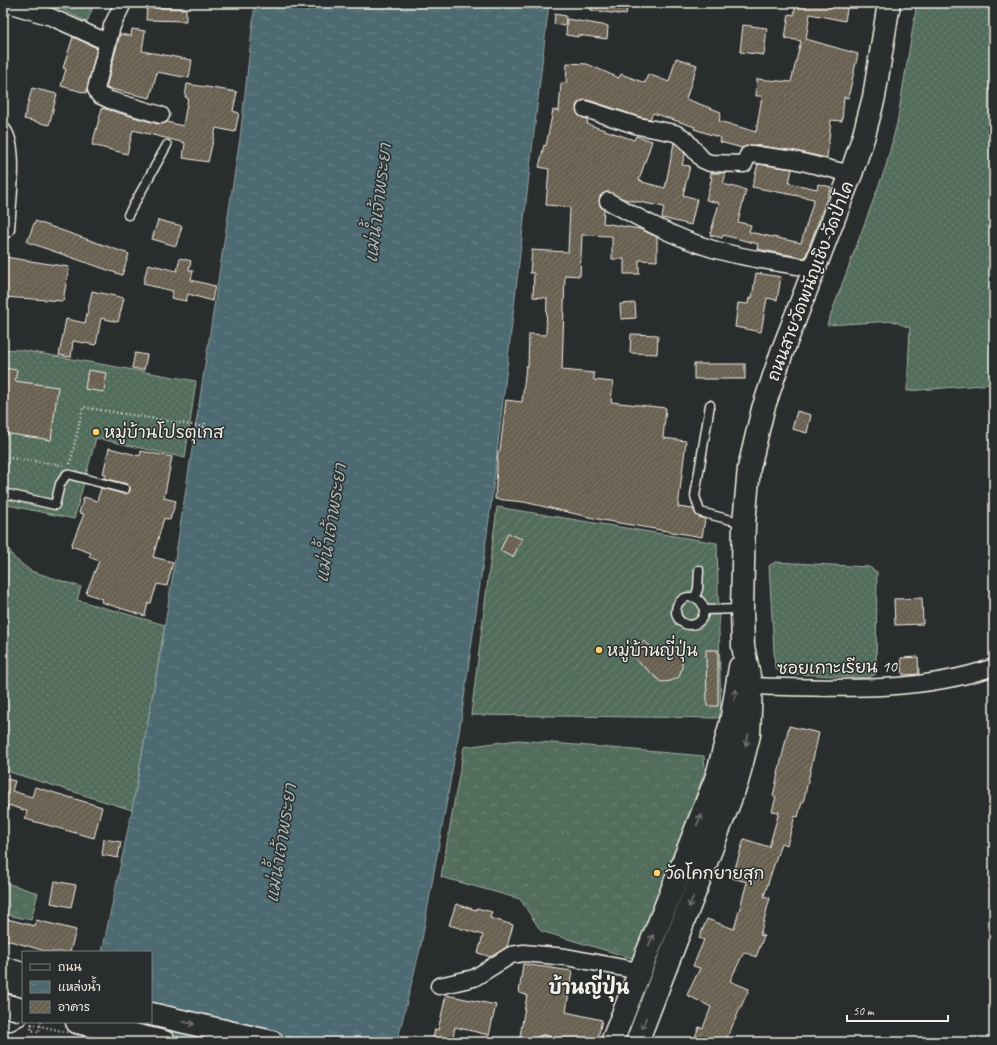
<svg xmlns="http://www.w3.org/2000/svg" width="997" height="1045" font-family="Caveat,'Playpen Sans Thai',sans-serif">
  <defs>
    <pattern id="grass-dots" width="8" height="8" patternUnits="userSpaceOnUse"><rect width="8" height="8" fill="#526d5c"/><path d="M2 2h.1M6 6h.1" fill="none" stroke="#6c8273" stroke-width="1.8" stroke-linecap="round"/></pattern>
    <pattern id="forest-crowns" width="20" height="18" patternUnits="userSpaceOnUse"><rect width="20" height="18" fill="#526d5c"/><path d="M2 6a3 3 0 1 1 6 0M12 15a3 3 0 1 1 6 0" fill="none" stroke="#6c8273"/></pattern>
    <pattern id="garden-furrows" width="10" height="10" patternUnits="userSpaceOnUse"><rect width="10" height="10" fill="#526d5c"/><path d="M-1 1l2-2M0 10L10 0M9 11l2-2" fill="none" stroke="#6c8273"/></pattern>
    <pattern id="water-ripples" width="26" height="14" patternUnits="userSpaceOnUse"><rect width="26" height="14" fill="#4d6a72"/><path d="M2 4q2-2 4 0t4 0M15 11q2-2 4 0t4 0" fill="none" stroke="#678086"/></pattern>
    <pattern id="building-hatch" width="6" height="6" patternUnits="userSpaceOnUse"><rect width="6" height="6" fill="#696151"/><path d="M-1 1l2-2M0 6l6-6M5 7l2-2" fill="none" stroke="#7f786a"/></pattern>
  </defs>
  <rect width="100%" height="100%" fill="#2a2d2e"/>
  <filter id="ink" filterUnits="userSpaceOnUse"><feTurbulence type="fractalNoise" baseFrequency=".025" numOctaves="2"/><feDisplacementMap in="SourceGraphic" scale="8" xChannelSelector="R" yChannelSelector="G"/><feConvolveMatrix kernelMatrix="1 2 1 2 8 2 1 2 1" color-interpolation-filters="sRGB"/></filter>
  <g filter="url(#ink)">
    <!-- grass -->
    <g fill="url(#grass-dots)" stroke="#a3afa2">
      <polygon points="49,3 88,3 92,9 87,22"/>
      <polygon points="917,3 994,3 994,384 907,391 910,328 893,321 827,325 886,166 897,123"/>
      <polygon points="3,349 21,350 196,381 185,458 96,438 74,519 3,504"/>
      <polygon points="3,539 14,558 31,571 81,587 77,600 165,625 132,810 3,770 3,715 8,694 3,693"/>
      <polygon points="775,562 869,567 877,572 876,674 867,678 782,673 775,668 769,566"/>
    </g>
    <!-- forest -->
    <g fill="url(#forest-crowns)" stroke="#a3afa2">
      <polygon points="518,740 704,756 705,771 635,959 541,931 520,899 441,877 464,747"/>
      <polygon points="3,882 38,893 31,920 3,914"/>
    </g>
    <!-- garden -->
    <polygon fill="url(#garden-furrows)" stroke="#a3afa2" points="497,507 717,543 721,718 471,715"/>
    <!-- water -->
    <polygon fill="url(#water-ripples)" stroke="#90a0a1" points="255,3 549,3 491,505 460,727 421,945 397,1042 82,1042 87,1022 151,1022 151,952 102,952 132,810 162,644 240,138"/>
    <!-- building -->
    <g fill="url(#building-hatch)" stroke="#f4f1e8">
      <polygon points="591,3 628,3 626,15 590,10"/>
      <polygon points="796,3 848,3 845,21 810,14 806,39 858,54 848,98 844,97 842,121 831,120 827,158 795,151 753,145 742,148 720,142 721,138 694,129 695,127 653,113 650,119 640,117 588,100 579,102 576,106 578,115 588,120 587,124 634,140 636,136 652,141 639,180 643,181 642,182 665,188 674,143 678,145 685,154 682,165 690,166 683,195 697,199 691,225 662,218 664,207 624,199 608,192 600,196 600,206 604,210 603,223 640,229 657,237 657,261 639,260 639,274 624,274 624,259 612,259 612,236 582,235 580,276 565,275 562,370 594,373 594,380 613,382 611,402 666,408 663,438 686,441 678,507 693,509 697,516 705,519 702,537 602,520 524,502 495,499 498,451 500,451 506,400 522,402 526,366 528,366 529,334 546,335 547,298 533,297 534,273 530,273 532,250 568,252 570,207 546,205 549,169 539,167 544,145 546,146 553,110 559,111 561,83 566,84 567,63 587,64 619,78 621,74 645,83 648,74 669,82 676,58 697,65 686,99 721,112 719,121 756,132 762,96 756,96 757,79 791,82 801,41 785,38 789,14 794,15"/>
      <polygon points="147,7 186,9 186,21 146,20"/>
      <polygon points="555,14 566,16 565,26 554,24"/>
      <polygon points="567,19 608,26 607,39 578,35 578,37 566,35"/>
      <polygon points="743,25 767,28 764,55 740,52"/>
      <polygon points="132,29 145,31 142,51 192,60 189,78 157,72 150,98 106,88 120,34 131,36"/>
      <polygon points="73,37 97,48 86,93 61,86 66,69 63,68"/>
      <polygon points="187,84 237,92 233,111 239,113 235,132 216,128 208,162 183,158 185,143 133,130 127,154 92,145 102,108 158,124 167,122 183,126 188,98 185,97"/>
      <polygon points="32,88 57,94 49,125 24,119"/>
      <polygon points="758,164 792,169 789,183 817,189 818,184 831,187 805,258 757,249 758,244 723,235 722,238 710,235 719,203 706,200 712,177 710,177 711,173 726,173 723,184 746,190 738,222 751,225 749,232 801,243 814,199 752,187"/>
      <polygon points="158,220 182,226 176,246 152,239"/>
      <polygon points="35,221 129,254 122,275 27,242"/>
      <polygon points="5,257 69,267 63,301 3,297 3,273"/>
      <polygon points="180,258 191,261 189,270 193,271 191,280 215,286 212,301 188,294 186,301 171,298 173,291 143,284 148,264 177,271"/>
      <polygon points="756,273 781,277 777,300 767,298 761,332 735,327 738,303 748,304 749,298 752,298"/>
      <polygon points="92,291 124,298 118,322 101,318 96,345 73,341 71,357 59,355 66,319 85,323"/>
      <polygon points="635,303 636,318 621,319 620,304"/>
      <polygon points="631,334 658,335 657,354 630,353"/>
      <polygon points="135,353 147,355 144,370 132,368"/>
      <rect x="694" y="364" width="51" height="15"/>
      <polygon points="3,368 17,370 15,381 58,387 51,440 3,433"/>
      <polygon points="88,370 107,373 104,392 85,389"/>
      <polygon points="797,411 811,415 807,433 792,429"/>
      <polygon points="109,448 140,456 141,451 172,457 164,498 176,501 170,520 164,518 153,557 173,562 167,586 157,584 151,603 148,603 145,616 101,602 102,599 86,593 99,561 89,557 91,553 71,546 84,514 79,513 84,497 97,501 101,488 124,494 130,491 130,487 127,484 104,478 106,474 103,474"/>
      <polygon points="508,533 522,539 513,557 500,551"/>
      <polygon points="922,598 923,624 895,625 894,599"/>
      <polygon points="644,641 662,656 670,647 682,658 682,667 679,677 671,681 661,682 631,655"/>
      <polygon points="706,650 718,650 718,706 707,706"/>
      <polygon points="918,657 919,674 903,675 901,658"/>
      <polygon points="789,726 819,733 803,803 802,802 798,817 795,816 787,845 781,843 764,896 770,898 760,935 764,936 756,957 744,952 730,981 749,989 725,1042 693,1042 699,1027 703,1028 711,1007 687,995 700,968 693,966 704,940 699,938 707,919 734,929 747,882 732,878 744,839 769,847 779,812 772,811 776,797 773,796"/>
      <polygon points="3,778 15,781 12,791 32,797 35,787 102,807 94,838 25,819 27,811 8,805 6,813 3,812"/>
      <polygon points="104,839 121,842 118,858 102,855"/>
      <polygon points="55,881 76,885 71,907 51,903"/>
      <polygon points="456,904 476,910 477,908 492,912 490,918 513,925 507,947 491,957 478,953 483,935 449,925"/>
      <polygon points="3,918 35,926 36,920 76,930 70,952 49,952 3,939"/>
      <polygon points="523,964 572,971 566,1012 602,1020 597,1042 573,1042 544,1035 539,1036 538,1042 519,1042 527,995 519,993"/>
      <polygon points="446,995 496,1005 489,1035 455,1027 452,1042 433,1039 435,1029 438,1030"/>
    </g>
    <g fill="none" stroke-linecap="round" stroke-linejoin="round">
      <!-- lane casing -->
      <g stroke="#f4f1e8" stroke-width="11">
        <g id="lane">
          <polyline points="128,215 167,145"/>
          <polyline points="710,405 695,496 700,512 743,523"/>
          <polyline points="3,493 55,505 60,484 67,474 125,489"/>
          <polyline points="695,597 698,589 699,570"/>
          <circle cx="690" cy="611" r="14"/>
          <polyline points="704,610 741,609"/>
          <polyline points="543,1040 551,1042"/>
        </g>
      </g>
      <!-- street casing -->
      <g stroke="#f4f1e8" stroke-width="19">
        <g id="street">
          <polyline points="4,3 51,17 107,42"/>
          <polyline points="123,3 112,26 96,89 99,95 110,100 161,115"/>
          <polyline points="585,109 638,126 675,133 684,138 703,160 710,163 744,164 748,155 752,154 794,160 851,174"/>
          <path d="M3,131C16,148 7,205 6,229"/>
          <path d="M608,201C642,220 676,238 713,249C746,259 782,263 815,269"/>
          <path d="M751,686C831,688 916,694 994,667"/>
          <polyline points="3,965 23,971"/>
          <polyline points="439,986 474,978 511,955 524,953 566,957 639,971"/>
          <polyline points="3,1020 10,1022 19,1017 23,997"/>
        </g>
      </g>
      <!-- secondary casing -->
      <g stroke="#f4f1e8" stroke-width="25">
        <g id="secondary">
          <polyline points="3,980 23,985"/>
          <polyline points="151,1014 272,1042"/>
          <polyline points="77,1022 164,1042"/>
          <polyline points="612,1042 717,776 731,722 740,667"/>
          <polyline points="637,1042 737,782 749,735 751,686 743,646 742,609 744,523 749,468 763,409 782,352 851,174 864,135 874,97 889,3"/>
        </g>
      </g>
      <!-- path -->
      <g stroke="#f4f1e8" stroke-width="2.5" stroke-dasharray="1 3" stroke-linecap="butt">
        <polyline points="204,432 205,422"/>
        <polyline points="3,457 63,465"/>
        <polyline points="70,464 83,407 204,427"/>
        <polyline points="32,1024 31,1030 39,1032 41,1022 40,1022"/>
        <polyline points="288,1037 311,1042"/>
      </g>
      <!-- lane -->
      <use href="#lane" stroke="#2a2d2e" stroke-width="8"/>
      <!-- street -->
      <use href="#street" stroke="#2a2d2e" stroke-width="16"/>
      <!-- secondary -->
      <use href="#secondary" stroke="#2a2d2e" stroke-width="22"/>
      <!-- secondary-bridge casing -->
      <g stroke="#f4f1e8" stroke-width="25" stroke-linecap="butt">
        <polyline id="secondary-bridge" points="3,1005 23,1010"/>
      </g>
      <!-- path-bridge -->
      <polyline stroke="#f4f1e8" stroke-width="2.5" stroke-dasharray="1 3" stroke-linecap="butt" points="31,1024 111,1042"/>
      <!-- secondary-bridge -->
      <use href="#secondary-bridge" stroke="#2a2d2e" stroke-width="22"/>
    </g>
    <!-- one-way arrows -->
    <defs><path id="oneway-shaft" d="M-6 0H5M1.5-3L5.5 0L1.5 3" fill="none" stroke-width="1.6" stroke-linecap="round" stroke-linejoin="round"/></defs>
    <g stroke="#71726f">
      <use href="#oneway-shaft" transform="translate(735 695) rotate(-81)"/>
      <use href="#oneway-shaft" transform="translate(747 740) rotate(103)"/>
      <use href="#oneway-shaft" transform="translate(699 820) rotate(-68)"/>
      <use href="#oneway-shaft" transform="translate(691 902) rotate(111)"/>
      <use href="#oneway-shaft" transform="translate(651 940) rotate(-68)"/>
      <use href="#oneway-shaft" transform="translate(189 1023) rotate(13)"/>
      <use href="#oneway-shaft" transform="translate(644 1023) rotate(111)"/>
    </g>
  </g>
  <!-- markers -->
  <g fill="#ffd166" stroke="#2a2d2e" stroke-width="1.5">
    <circle cx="96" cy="432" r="4"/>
    <circle cx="599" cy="650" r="4"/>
    <circle cx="657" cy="873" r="4"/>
  </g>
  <g text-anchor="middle" stroke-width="3" stroke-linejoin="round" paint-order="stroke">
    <!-- street labels -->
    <g font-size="17" fill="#f4f1e8" stroke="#2a2d2e">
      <text transform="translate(810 281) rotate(-69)" y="6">ถนนสายวัดพนัญเชิง-วัดป่าโค</text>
      <text transform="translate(837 667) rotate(-1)" y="6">ซอยเกาะเรียน 10</text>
    </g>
    <!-- poi labels -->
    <g font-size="17" fill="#f4f1e8" stroke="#2a2d2e" text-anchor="start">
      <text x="104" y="438">หมู่บ้านโปรตุเกส</text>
      <text x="607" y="656">หมู่บ้านญี่ปุ่น</text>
      <text x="665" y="879">วัดโคกยายสุก</text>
    </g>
    <!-- water labels -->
    <g font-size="18" font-style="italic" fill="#a9b4b3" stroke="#2a2d2e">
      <text transform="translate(378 203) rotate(-83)" y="6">แม่น้ำเจ้าพระยา</text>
      <text transform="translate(331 523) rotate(-81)" y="6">แม่น้ำเจ้าพระยา</text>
      <text transform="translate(281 843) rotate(-81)" y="6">แม่น้ำเจ้าพระยา</text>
    </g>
    <!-- quarter labels -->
    <g font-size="19" font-weight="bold" fill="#f4f1e8" stroke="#2a2d2e">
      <text x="589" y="994">บ้านญี่ปุ่น</text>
    </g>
  </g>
  <!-- margin -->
  <rect width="997" height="1045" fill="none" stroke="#2a2d2e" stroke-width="16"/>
  <rect x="8" y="8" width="981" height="1029" fill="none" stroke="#f4f1e8" stroke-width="1.5" filter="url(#ink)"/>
  <!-- legend -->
  <rect x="22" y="951" width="130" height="72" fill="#2a2d2e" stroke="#7b7b78"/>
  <rect x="30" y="964" width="20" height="6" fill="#2a2d2e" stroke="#7b7b78"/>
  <text x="58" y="971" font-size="12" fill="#f4f1e8">ถนน</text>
  <rect x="30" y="981" width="20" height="12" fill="url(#water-ripples)" stroke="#7b7b78"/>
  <text x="58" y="991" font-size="12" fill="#f4f1e8">แหล่งน้ำ</text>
  <rect x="30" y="1001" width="20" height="12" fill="url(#building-hatch)" stroke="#7b7b78"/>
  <text x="58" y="1011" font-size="12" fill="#f4f1e8">อาคาร</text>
  <!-- scale -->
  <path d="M847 1015v6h101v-6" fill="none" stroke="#f4f1e8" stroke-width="2"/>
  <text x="853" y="1015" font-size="12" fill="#f4f1e8" stroke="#2a2d2e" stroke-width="3" paint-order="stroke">50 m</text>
</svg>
